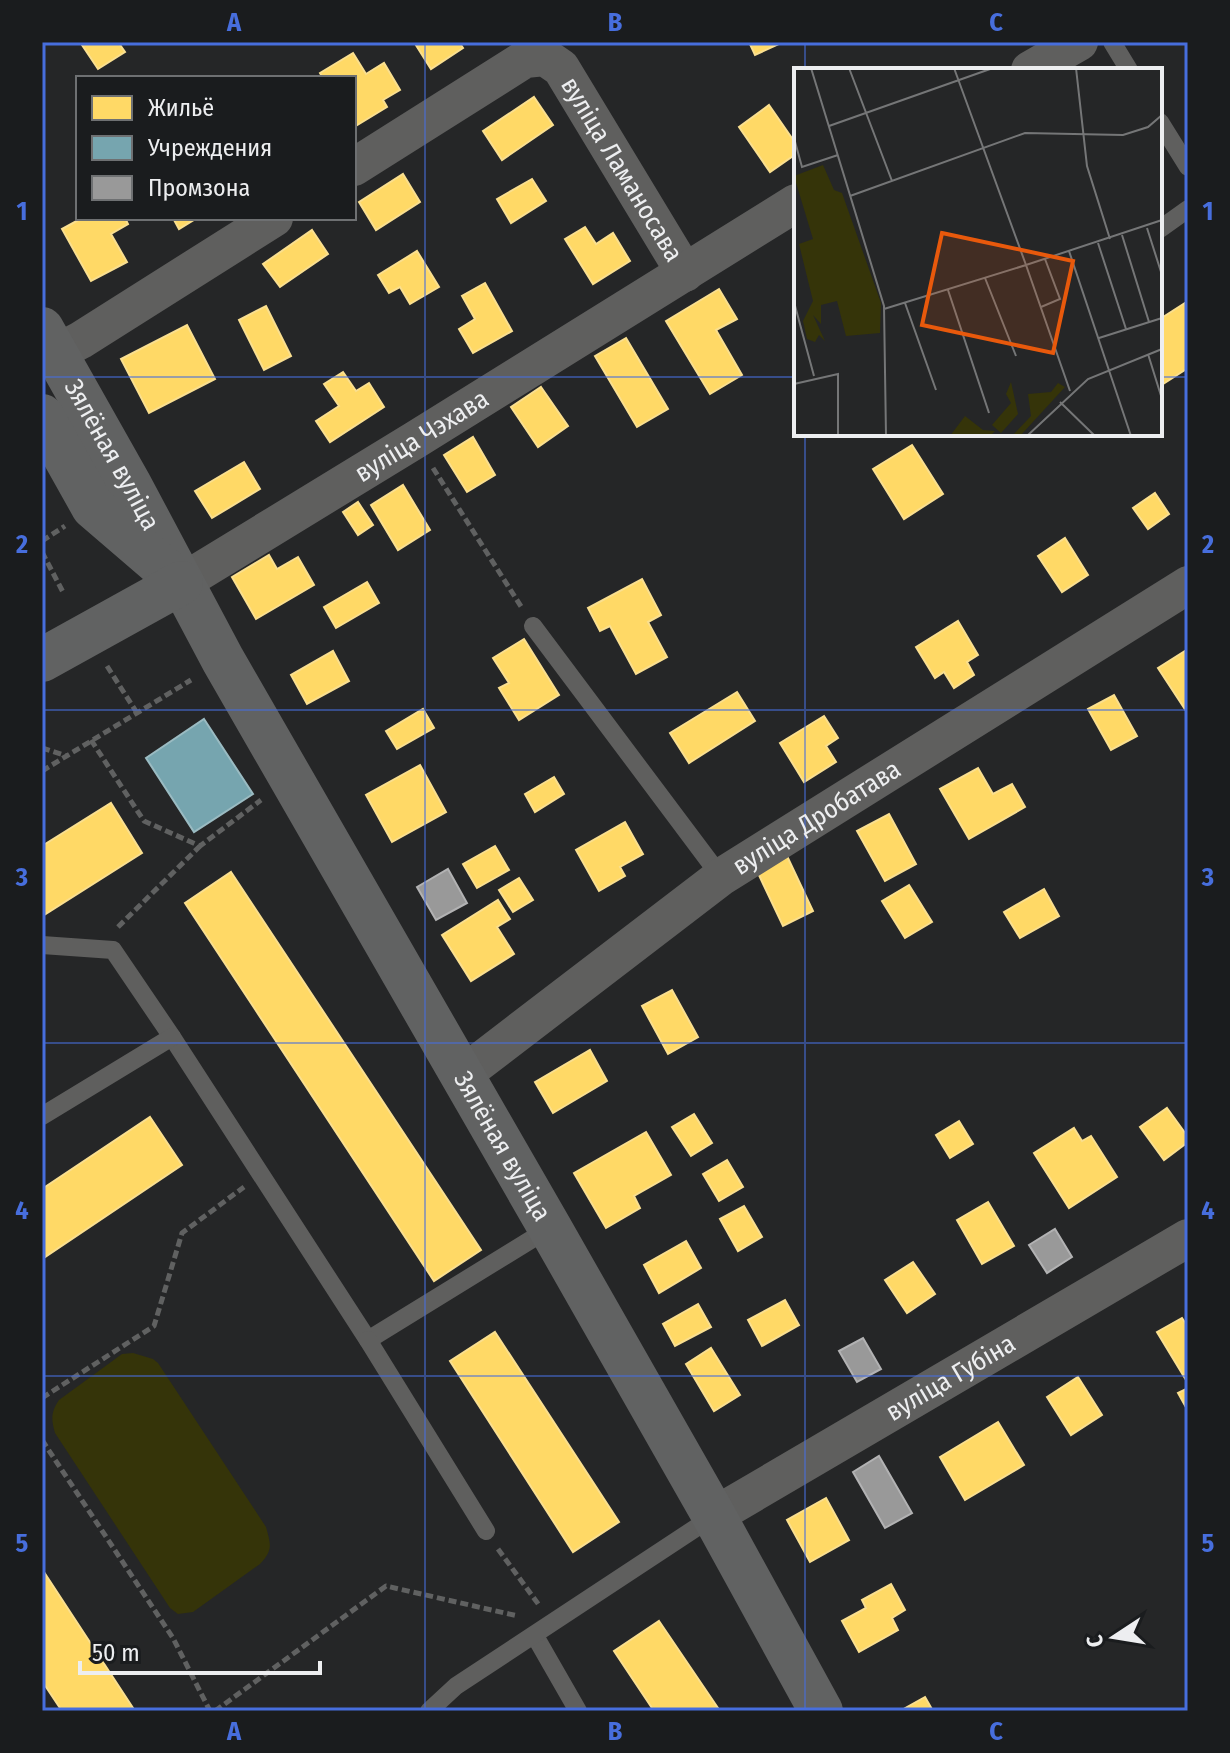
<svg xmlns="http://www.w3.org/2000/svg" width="1230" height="1753" font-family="'Fira Sans Condensed',sans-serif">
  <rect width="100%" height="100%" fill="#252627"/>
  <!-- green -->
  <path fill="#353409" d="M133,1353L153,1359L158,1363L266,1527C271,1545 273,1550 260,1564L193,1612L178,1614L170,1608L55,1433C51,1419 51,1412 59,1400L122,1354Z"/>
  <!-- homes -->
  <g fill="#ffd966" stroke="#fadf8f" stroke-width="2">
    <polygon points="80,42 118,42 125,52 98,69"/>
    <polygon points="414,42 459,42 463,48 431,69"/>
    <polygon points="749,42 783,42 755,55"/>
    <polygon points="353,53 366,74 384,63 400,90 383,100 387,107 354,127 354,78 323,78 320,73"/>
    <polygon points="534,97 553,125 502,160 483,131"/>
    <polygon points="769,105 796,144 796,154 770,172 739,127"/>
    <polygon points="403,174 420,202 376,230 359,202"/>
    <polygon points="532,179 546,201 511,223 497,199"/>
    <polygon points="82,218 125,218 128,224 111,234 127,262 91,281 62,229"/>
    <polygon points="173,218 197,218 179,229"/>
    <polygon points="585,227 596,244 613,233 630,261 593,284 565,239"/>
    <polygon points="312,230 328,254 280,287 263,264"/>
    <polygon points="417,251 439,287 410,304 400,287 389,293 378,275"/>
    <polygon points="485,283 512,331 473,353 459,329 475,319 462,296"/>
    <polygon points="719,289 737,319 716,330 742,375 710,394 666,321"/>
    <polygon points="1188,301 1188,368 1160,386 1160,319"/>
    <polygon points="266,306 291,356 264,370 239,320"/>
    <polygon points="187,325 215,379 149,413 121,359"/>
    <polygon points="626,338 668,409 637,427 595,356"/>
    <polygon points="343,372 356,391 369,383 384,407 330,442 316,421 339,406 324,384"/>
    <polygon points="541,387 568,426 538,447 511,407"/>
    <polygon points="473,437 495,475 467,492 444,455"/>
    <polygon points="912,445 943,494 904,519 873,469"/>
    <polygon points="244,462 260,489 212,518 195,491"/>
    <polygon points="403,485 430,530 398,550 371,505"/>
    <polygon points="1155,493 1169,514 1148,529 1133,508"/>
    <polygon points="358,502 373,525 358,535 343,512"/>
    <polygon points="1065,538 1088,575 1062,592 1038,556"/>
    <polygon points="269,555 277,569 298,557 314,585 256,619 232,577"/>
    <polygon points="642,579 661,615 648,622 667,657 636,674 610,626 600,631 588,608"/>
    <polygon points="367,582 379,603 336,628 324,607"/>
    <polygon points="958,621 978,655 967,662 974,675 954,688 944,672 935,678 916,647"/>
    <polygon points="524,639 559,695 519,720 499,688 509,683 493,658"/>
    <polygon points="1188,649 1188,714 1158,668"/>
    <polygon points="333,651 349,681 307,704 291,675"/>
    <polygon points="737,692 755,721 689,763 670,733"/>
    <polygon points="1114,695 1137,736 1111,750 1088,709"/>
    <polygon points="423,709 434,728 397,749 386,731"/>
    <polygon points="824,716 838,738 826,746 836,762 804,782 780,743"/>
    <polygon points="420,765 446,812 392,842 366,795"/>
    <polygon points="978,768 993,794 1012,784 1025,807 969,839 940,789"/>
    <polygon points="554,777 564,794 535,812 525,794"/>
    <polygon points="111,803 142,853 44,915 42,911 42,846"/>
    <polygon points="889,814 916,864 885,881 857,831"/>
    <polygon points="625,822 643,854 620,867 625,876 599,891 576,850"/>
    <polygon points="495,846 509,870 477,888 463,864"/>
    <polygon points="787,856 813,911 783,926 757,871"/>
    <polygon points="231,872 481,1250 434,1281 185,903"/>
    <polygon points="519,878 533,900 513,912 499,890"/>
    <polygon points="909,885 932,922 905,938 882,901"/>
    <polygon points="1044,889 1059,916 1020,938 1004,912"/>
    <polygon points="498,900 510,919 497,927 514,954 471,981 442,935"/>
    <polygon points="672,990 698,1037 668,1054 642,1006"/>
    <polygon points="590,1050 607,1081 553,1113 535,1082"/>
    <polygon points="1167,1108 1188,1137 1188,1142 1164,1160 1140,1127"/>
    <polygon points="694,1114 712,1143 691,1156 672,1127"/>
    <polygon points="150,1117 182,1165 42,1259 42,1189"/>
    <polygon points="959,1121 973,1144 950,1158 936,1135"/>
    <polygon points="1074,1128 1082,1141 1091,1136 1117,1177 1069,1208 1034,1153"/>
    <polygon points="646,1132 671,1175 634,1196 640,1208 606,1228 574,1173"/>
    <polygon points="727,1160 743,1187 719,1201 703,1174"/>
    <polygon points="988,1202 1014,1246 982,1264 957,1220"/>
    <polygon points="744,1206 762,1237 738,1251 720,1219"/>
    <polygon points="686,1241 701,1268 659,1293 644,1265"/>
    <polygon points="913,1262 935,1294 907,1313 885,1280"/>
    <polygon points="785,1300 799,1325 762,1346 748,1320"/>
    <polygon points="698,1304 711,1327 675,1346 663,1324"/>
    <polygon points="1182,1318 1188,1327 1188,1379 1186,1380 1157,1332"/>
    <polygon points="495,1332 619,1522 573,1552 450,1361"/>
    <polygon points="711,1348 740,1395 714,1411 686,1364"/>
    <polygon points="1078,1377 1102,1415 1071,1435 1047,1397"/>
    <polygon points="1188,1388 1188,1411 1178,1393"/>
    <polygon points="998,1422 1024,1465 965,1500 940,1457"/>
    <polygon points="826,1498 849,1540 810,1562 787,1520"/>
    <polygon points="42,1569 135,1711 62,1711 42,1681"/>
    <polygon points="891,1584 905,1610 892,1618 898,1630 859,1652 842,1621 866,1608 862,1600"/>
    <polygon points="659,1621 720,1711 654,1711 614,1651"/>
    <polygon points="925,1697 933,1711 900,1711"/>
  </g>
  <!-- public -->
  <polygon fill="#76a5af" stroke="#9abbc2" stroke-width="2" points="204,719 253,794 194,832 146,758"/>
  <!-- industry -->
  <g fill="#999" stroke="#b2b2b3" stroke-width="2">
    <polygon points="448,869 467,903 436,920 417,887"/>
    <polygon points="1055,1229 1072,1257 1047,1273 1029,1245"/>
    <polygon points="863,1338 881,1369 857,1382 839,1351"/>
    <polygon points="879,1456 912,1513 885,1528 853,1472"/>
  </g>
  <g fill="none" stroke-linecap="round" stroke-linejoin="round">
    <!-- path -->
    <g stroke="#606161" stroke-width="5" stroke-dasharray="8 4" stroke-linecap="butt">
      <polyline points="433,468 522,608"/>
      <polyline points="42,541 65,526"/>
      <polyline points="42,552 64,594"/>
      <polyline points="107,666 137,713"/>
      <polyline points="91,740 144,821 200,846 261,800"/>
      <polyline points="42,748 67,756"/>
      <polyline points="42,771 191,680"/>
      <polyline points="118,927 200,846"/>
      <polyline points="42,1398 154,1326 182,1233 244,1187"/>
      <polyline points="42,1440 173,1638 210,1711"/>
      <polyline points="498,1549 539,1605"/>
      <polyline points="215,1711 386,1586 518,1616"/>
    </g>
    <!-- lane -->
    <g stroke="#5f5f5e" stroke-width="18">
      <polyline points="1112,42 1129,70"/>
      <polyline points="1160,122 1188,167"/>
      <polyline points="1160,229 1188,209"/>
      <polyline points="533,626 721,877"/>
      <polyline points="42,945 113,950 172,1037 368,1340 550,1228"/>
      <polyline points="42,1116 172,1037"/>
      <polyline points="368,1340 486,1531"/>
      <polyline points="535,1636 578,1711"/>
      <polyline points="429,1711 456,1686 714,1516"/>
    </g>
    <!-- street -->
    <g stroke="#5f5f5e" stroke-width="38">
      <polyline points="1030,70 1079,42"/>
      <path id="s1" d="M354,167L525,59L545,57L561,68L685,273"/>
      <polyline points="56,353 81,340 274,218"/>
      <path id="s2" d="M181,583L415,440L796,203"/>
      <path id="s3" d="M461,1076L721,877L1188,585"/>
      <path id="s4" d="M714,1516L1188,1238"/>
    </g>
    <!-- secondary -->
    <g stroke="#616262" stroke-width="44">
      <path id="s5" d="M42,329L130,485L223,660L550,1228L714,1516L821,1711"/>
      <polyline points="42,416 93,507 164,568"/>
      <polyline points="42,660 181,583"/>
    </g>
  </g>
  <!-- grid -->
  <path fill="none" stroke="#476edd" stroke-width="2" stroke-opacity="0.55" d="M425,42V1711M805,42V70M42,377H796M1160,377H1188M805,434V1711M42,710H1188M42,1043H1188M42,1376H1188"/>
  <g text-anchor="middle" stroke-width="8" stroke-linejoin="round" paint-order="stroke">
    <!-- street labels -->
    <g font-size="26" fill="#edeef0" stroke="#1a1c1e">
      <text dy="9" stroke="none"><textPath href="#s1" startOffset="360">вуліца Ламаносава</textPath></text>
      <text dy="9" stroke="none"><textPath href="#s2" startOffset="282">вуліца Чэхава</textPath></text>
      <text dy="9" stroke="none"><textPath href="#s5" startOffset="144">Зялёная вуліца</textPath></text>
      <text dy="9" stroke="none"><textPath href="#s3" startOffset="440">вуліца Дробатава</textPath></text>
      <text dy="9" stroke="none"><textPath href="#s5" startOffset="938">Зялёная вуліца</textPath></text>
      <text dy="9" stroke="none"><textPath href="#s4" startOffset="274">вуліца Губіна</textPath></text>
    </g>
  </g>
  <!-- overview -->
  <g transform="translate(794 68)">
    <rect width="368" height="368" fill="#252627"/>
    <path d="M29,97L40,122L48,125L87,235L86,265L52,268L43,233L27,237V256L19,247L31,273L25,267L21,274L13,271L9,253L19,233L5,176L19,171L0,108ZM217,314L224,346L207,365L198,357L217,335L212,326ZM264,315L271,319L226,368H218L237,348L234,326L257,324ZM171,348L189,362L201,363L196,368H156Z" fill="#353409"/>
    <path fill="none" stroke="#757677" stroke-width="2" d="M17,0L90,238L92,368M55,0L98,113M282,0L293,98L316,171M35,58L199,0M0,70L8,99L44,87M56,128L231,65L329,67L354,59L368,47M353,160L368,207M328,167L355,254M304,175L332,261M275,183L337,368M232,197L368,152M232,197L276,323M191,210L222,288M154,222L195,345M0,234L20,308M111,235L142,322M247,239L266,231L251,191M90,241L232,197L160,0M305,270L368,250M354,286L368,331M0,316L44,306V368M266,334L301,368M233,368L294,311L368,281"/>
    <path fill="#e8590c" fill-opacity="0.15" stroke="#e8590c" stroke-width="4" d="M148,165L279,193L259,285L128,257Z"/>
    <rect width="368" height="368" fill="none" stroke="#edeef0" stroke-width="4"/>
  </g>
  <!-- border -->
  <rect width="1230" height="1753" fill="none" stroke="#1a1c1e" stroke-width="88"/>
  <!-- legend -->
  <rect x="76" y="76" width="280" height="144" fill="#1a1c1e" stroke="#6e7072" stroke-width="2"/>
  <rect x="92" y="96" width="40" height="24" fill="#ffd966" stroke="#6e7072" stroke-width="2"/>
  <text x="148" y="116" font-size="24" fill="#edeef0">Жильё</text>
  <rect x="92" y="136" width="40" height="24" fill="#76a5af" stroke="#6e7072" stroke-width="2"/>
  <text x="148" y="156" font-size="24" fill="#edeef0">Учреждения</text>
  <rect x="92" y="176" width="40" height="24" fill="#999999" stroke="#6e7072" stroke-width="2"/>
  <text x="148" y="196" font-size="24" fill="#edeef0">Промзона</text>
  <!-- north arrow -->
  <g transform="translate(1114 1637) rotate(258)" stroke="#1a1c1e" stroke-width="6" paint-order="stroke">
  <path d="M0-6L14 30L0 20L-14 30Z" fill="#edeef0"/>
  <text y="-12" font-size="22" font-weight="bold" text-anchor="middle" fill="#edeef0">С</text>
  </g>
  <!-- scale -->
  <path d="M80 1661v12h240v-12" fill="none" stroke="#edeef0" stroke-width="4"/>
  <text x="92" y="1661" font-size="24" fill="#edeef0" stroke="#1a1c1e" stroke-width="6" paint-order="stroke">50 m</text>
  <rect x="44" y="44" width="1142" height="1665" fill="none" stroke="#476edd" stroke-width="3"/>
  <g font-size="26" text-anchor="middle" font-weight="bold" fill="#476edd">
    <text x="234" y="31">A</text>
    <text x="615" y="31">B</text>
    <text x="996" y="31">C</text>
    <text x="22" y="220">1</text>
    <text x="1208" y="220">1</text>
    <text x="22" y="553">2</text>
    <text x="1208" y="553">2</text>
    <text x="22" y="886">3</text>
    <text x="1208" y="886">3</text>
    <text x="22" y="1219">4</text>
    <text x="1208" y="1219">4</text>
    <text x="22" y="1552">5</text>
    <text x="1208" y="1552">5</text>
    <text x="234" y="1740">A</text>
    <text x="615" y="1740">B</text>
    <text x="996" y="1740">C</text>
  </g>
</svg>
